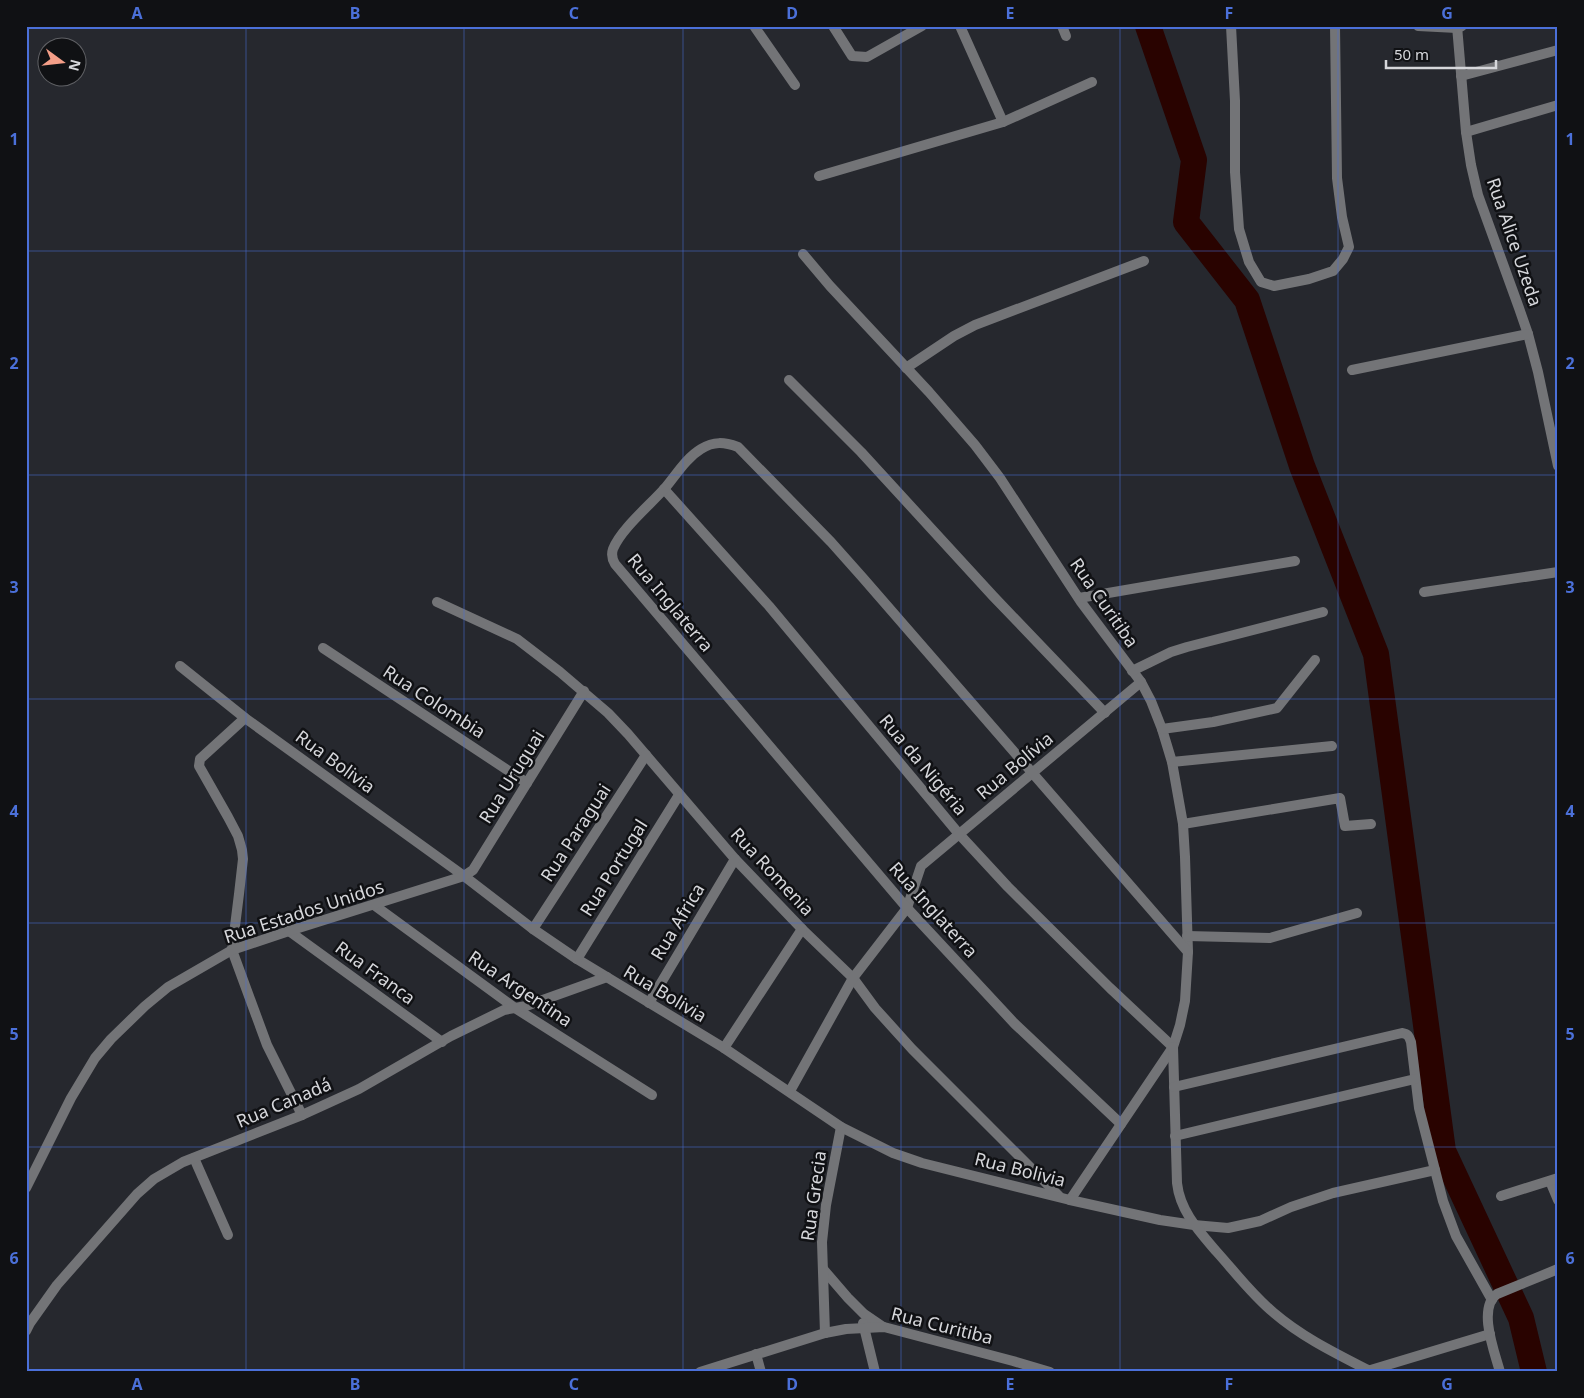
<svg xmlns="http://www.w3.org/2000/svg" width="1584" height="1398" font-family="'Noto Sans',sans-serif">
  <rect width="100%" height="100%" fill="#26282e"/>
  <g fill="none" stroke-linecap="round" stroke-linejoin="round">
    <!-- river -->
    <polyline stroke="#290300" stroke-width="26" points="1148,26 1194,160 1186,222 1247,300 1302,466 1376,654 1443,1151 1521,1318 1534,1372"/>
    <!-- minor -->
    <g stroke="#737477" stroke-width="10">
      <polyline points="754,26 795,85"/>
      <polyline points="833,26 852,56 867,57 922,26"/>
      <polyline points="960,26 1003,122"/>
      <polyline points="1062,26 1066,36"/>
      <polyline points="1231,26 1235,101 1235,172 1239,229 1249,262 1261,282 1274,286 1309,279 1333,271 1343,259 1349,247 1342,217 1337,178 1335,26"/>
      <polyline points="1418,26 1457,28 1462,26"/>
      <polyline points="1457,26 1466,132 1471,165 1478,195 1519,308 1528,334 1538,372 1558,466"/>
      <polyline points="1461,76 1558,50"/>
      <polyline points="1466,132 1558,105"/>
      <polyline points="819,176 1003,122 1092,82"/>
      <polyline points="803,254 830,286 929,392 975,445 1000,478 1081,602 1141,682 1151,701 1162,729 1172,762 1183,824 1185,857 1188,952 1185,1001 1180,1025 1173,1047 1070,1200"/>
      <polyline points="906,368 954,336 975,325 1144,261"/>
      <polyline points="1352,370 1528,334"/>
      <polyline points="789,380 861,452 993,596 1105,713"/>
      <polyline points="664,489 769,606 959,834 1008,887 1110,988 1173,1047"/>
      <polyline points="1424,592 1558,572"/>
      <polyline points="1079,598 1295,561"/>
      <polyline points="437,602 517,639 560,672 608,713 628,734 735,859 802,929 853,978 875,1008 912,1049 1059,1196"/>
      <polyline points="323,648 527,783"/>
      <polyline points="180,666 245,718 464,876 533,929 577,959 724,1048 841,1127 893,1153 922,1163 1070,1200 1160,1220 1194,1225 1228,1228 1260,1221 1291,1207 1333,1193 1435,1170"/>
      <polyline points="1132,671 1171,652 1187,647 1323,612"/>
      <polyline points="245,718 200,759 199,766 228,817 238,836 242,850 243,859 239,894 232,950 267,1045 302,1115"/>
      <polyline points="1162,729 1213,722 1277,708 1315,660"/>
      <polyline points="1172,762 1332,746"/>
      <polyline points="1183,824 1340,798 1345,826 1371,824"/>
      <polyline points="374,905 515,1008 652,1095"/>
      <polyline points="533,929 646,755"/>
      <polyline points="289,931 442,1042"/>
      <polyline points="1187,936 1270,938 1357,913"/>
      <polyline points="577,959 679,795"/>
      <polyline points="649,1003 735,859"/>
      <path d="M1173,1047L1177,1183C1180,1211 1199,1231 1216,1251C1235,1272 1252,1295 1274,1313C1302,1337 1335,1353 1368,1370"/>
      <polyline points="724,1048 802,929"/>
      <path d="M1174,1087L1402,1033C1408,1034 1409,1036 1411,1042L1419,1108L1443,1201L1456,1236L1492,1300"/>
      <polyline points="790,1091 853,978 907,908 921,866 1141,682"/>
      <path d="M1121,1124L1015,1024L907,908L615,564C612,559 611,555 613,549C621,529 650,505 665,488C676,475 686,458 701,449C714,441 724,442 738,447L831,542L863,578L1188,952"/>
      <polyline points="1175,1136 1415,1079"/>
      <polyline points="194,1158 228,1235"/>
      <polyline points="1550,1181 1558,1200"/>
      <polyline points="26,1188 71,1098 95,1058 111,1039 145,1006 168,987 232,950 289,931 464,876 473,870 584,691"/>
      <polyline points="1501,1196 1558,1178"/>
      <polyline points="823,1269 848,1298 864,1314 883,1327"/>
      <polyline points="863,1323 875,1372"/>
      <polyline points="26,1331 30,1323 57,1285 137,1194 154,1179 183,1162 302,1115 359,1089 451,1036 504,1010 526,1006 607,977"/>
      <polyline points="825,1333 822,1242 826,1205 841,1127"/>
      <polyline points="756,1354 761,1372"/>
      <polyline points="700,1372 825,1333 846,1329 884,1327 1013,1361 1050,1372"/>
      <polyline points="1364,1372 1490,1334"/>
      <path d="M1500,1372C1495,1353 1477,1308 1497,1294L1558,1269"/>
    </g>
  </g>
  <!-- grid -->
  <path fill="none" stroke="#4b70d9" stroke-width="1" stroke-opacity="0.55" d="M246,26V1372M464,26V1372M683,26V1372M901,26V1372M1120,26V1372M1338,26V1372M26,251H1558M26,475H1558M26,699H1558M26,923H1558M26,1147H1558"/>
  <g text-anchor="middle" stroke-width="5" stroke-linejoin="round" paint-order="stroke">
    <!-- street labels -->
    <g font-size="18" fill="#d6d7db" stroke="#101114">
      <text transform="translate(1514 242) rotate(71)" y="6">Rua Alice Uzeda</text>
      <text transform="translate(670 603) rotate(50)" y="6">Rua Inglaterra</text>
      <text transform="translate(1104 603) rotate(55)" y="6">Rua Curitiba</text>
      <text transform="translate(434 702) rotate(33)" y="6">Rua Colombia</text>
      <text transform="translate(335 762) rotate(36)" y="6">Rua Bolivia</text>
      <text transform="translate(923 765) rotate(50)" y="6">Rua da Nigéria</text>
      <text transform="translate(1015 766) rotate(-40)" y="6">Rua Bolívia</text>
      <text transform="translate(512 777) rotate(-58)" y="6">Rua Uruguai</text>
      <text transform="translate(576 833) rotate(-57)" y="6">Rua Paraguai</text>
      <text transform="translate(614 868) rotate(-58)" y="6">Rua Portugal</text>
      <text transform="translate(772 872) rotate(47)" y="6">Rua Romenia</text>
      <text transform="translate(933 910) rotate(48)" y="6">Rua Inglaterra</text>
      <text transform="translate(304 912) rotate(-18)" y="6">Rua Estados Unidos</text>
      <text transform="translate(678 922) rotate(-59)" y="6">Rua Africa</text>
      <text transform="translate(375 973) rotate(36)" y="6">Rua Franca</text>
      <text transform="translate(520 989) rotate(34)" y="6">Rua Argentina</text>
      <text transform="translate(665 994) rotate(31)" y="6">Rua Bolivia</text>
      <text transform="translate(284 1103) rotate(-23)" y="6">Rua Canadá</text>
      <text transform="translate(1020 1170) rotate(14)" y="6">Rua Bolivia</text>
      <text transform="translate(814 1196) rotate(-82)" y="6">Rua Grecia</text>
      <text transform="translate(942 1326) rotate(14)" y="6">Rua Curitiba</text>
    </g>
  </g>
  <!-- border -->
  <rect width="1584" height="1398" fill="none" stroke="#101114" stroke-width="55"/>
  <!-- north arrow -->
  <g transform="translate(62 62) rotate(105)"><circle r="24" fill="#101114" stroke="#5f6064"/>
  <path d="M0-4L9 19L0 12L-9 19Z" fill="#f49e88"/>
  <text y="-8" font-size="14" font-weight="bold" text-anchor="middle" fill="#d6d7db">N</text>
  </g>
  <!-- scale -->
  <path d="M1386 60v8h110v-8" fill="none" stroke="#d6d7db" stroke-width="2.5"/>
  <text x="1394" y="60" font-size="15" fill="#d6d7db" stroke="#101114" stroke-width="4" paint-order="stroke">50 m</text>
  <rect x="28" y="28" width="1528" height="1342" fill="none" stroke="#4b70d9" stroke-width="2"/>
  <g font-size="16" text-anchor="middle" font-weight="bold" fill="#4b70d9">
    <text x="137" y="19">A</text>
    <text x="355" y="19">B</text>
    <text x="574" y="19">C</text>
    <text x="792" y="19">D</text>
    <text x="1010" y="19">E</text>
    <text x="1229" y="19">F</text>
    <text x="1447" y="19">G</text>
    <text x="14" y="145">1</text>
    <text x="1570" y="145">1</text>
    <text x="14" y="369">2</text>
    <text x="1570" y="369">2</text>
    <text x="14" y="593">3</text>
    <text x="1570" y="593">3</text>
    <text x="14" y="817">4</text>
    <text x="1570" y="817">4</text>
    <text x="14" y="1040">5</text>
    <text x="1570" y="1040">5</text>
    <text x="14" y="1264">6</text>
    <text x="1570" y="1264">6</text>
    <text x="137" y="1390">A</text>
    <text x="355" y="1390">B</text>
    <text x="574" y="1390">C</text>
    <text x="792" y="1390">D</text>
    <text x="1010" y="1390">E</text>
    <text x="1229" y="1390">F</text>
    <text x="1447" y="1390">G</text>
  </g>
</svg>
